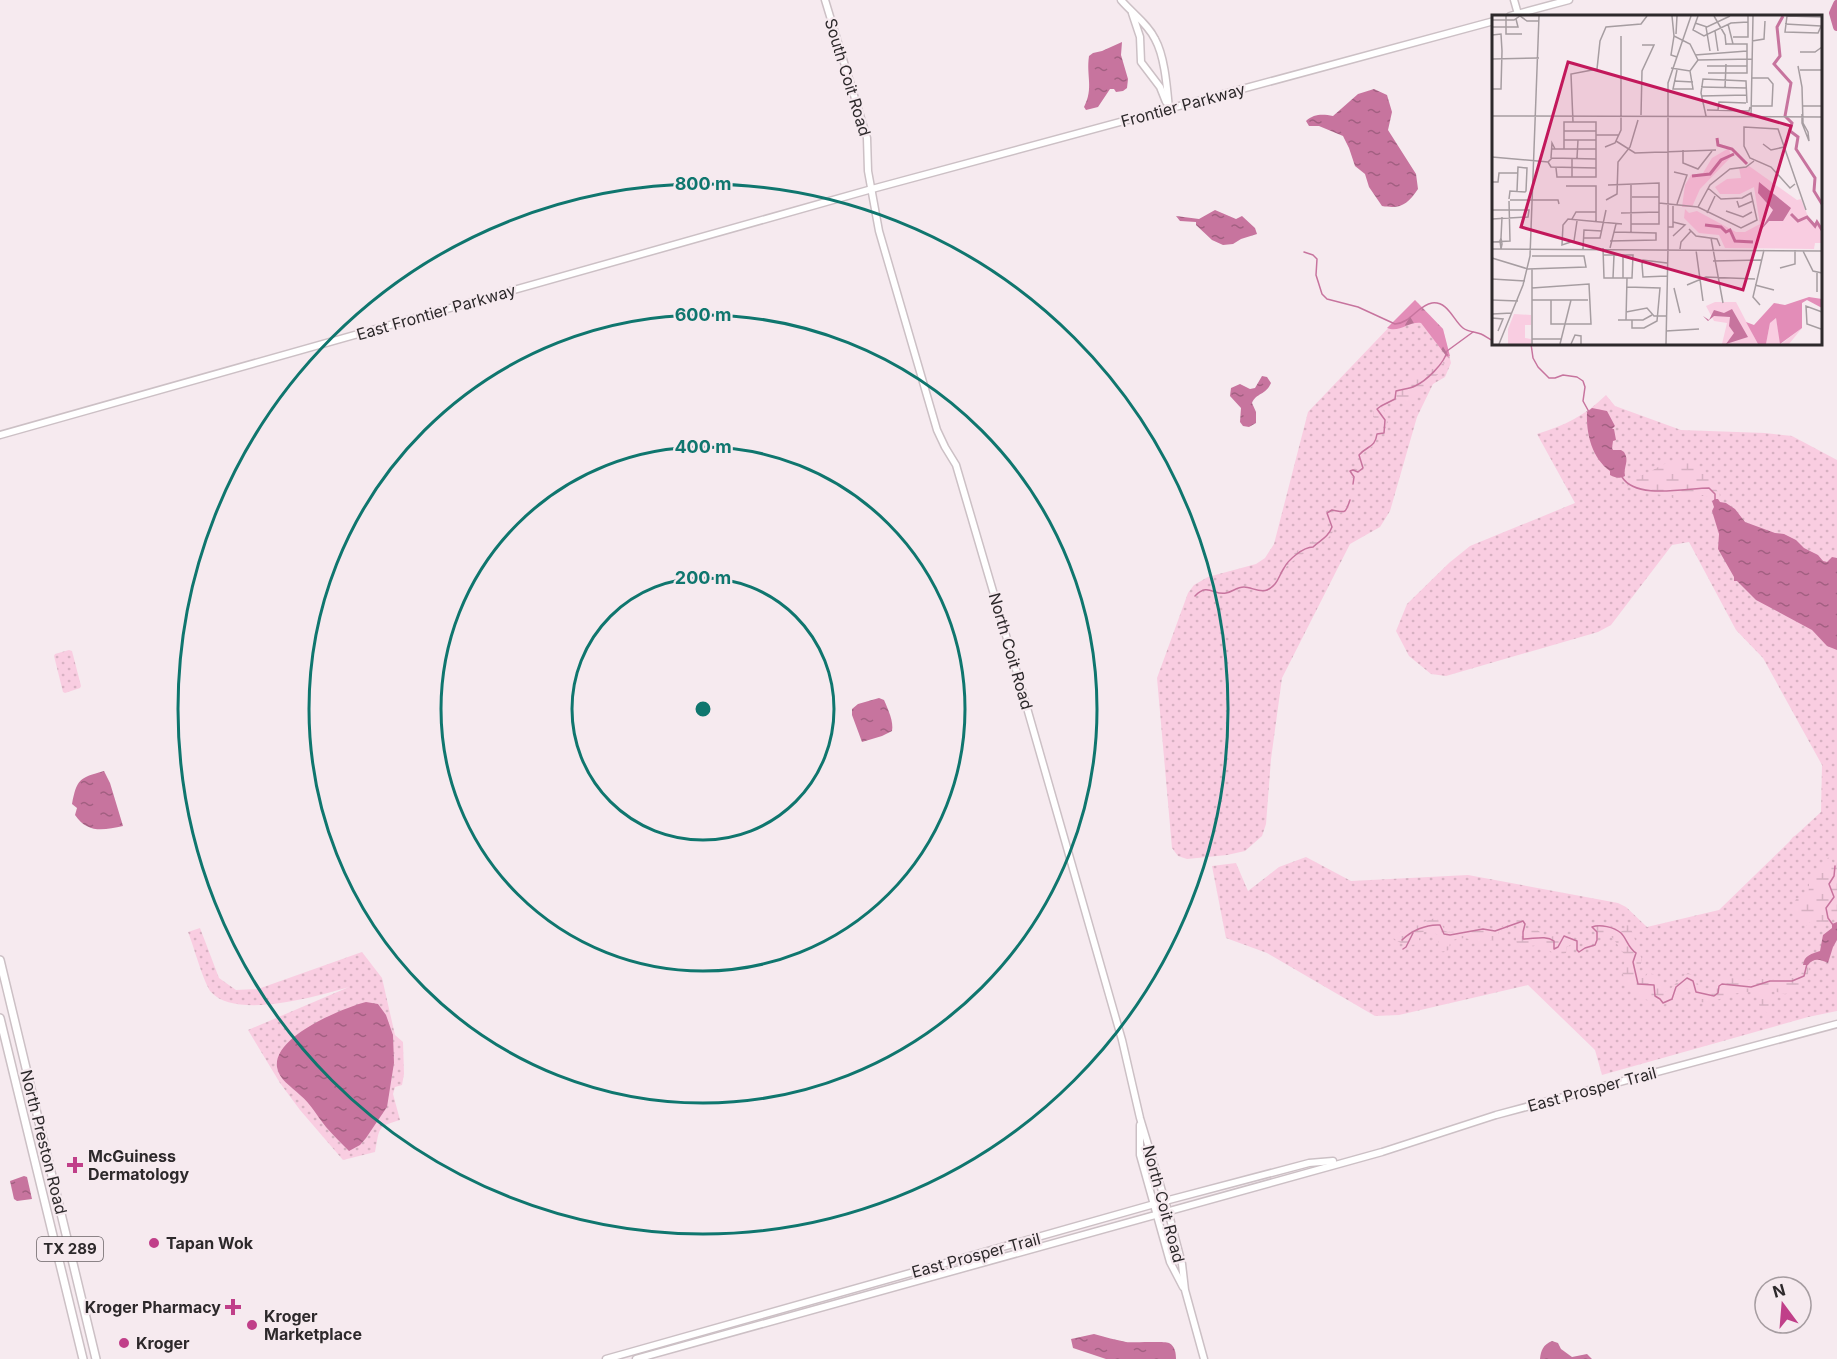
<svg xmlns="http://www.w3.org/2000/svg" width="1837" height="1359" font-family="Inter,sans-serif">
  <defs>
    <pattern id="grass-dots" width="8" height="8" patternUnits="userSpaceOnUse" patternTransform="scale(1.5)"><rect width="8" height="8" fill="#f9cde1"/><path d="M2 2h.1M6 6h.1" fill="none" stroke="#d6b0c1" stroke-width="1.8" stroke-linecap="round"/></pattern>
    <pattern id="forest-firs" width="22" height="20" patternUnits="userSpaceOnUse" patternTransform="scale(1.5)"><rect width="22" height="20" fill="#e38db8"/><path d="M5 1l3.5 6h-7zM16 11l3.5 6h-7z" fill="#b87396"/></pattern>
    <pattern id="wetland-marsh" width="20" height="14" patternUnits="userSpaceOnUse" patternTransform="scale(1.5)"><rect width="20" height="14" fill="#f9cde1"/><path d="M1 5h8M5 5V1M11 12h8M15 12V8" fill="none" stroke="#d6b0c1"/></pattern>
    <pattern id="water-ripples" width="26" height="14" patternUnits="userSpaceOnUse" patternTransform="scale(1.5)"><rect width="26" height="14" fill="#c7749e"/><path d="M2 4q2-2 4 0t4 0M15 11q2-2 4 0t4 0" fill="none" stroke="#a25f81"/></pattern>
  </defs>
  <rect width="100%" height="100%" fill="#f6eaef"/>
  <!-- grass -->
  <g fill="url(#grass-dots)">
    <polygon points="1415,300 1443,329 1451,363 1445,377 1433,384 1417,417 1390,511 1380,527 1350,544 1282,678 1271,759 1266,824 1262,836 1245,851 1227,855 1187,859 1178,856 1172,848 1157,678 1188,593 1194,585 1208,577 1256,564 1265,558 1274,544 1308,412"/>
    <path d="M1606,395L1615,406L1681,430L1765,433L1792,436L1837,460V1011L1808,1017L1602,1075L1595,1050L1528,985L1399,1015L1375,1016L1267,953L1226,938L1212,866L1236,863L1248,891L1279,867L1306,857L1351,881L1468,875L1618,903L1626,907L1647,927L1719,910L1789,842L1793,837L1796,835L1821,812L1822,765L1763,658L1736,630L1689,542L1672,545L1611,625L1598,632L1446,676L1431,674L1409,656L1396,631L1407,604L1449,563L1470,546L1575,503L1537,434C1564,426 1586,415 1606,395Z"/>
    <polygon points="69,650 72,651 81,686 80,688 65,693 63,692 54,656 55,654"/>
    <path d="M200,928L219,978L236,990L258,989L362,952L382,978L395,1035L403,1042L404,1074L402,1085L395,1087L393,1094L400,1120C376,1127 380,1128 375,1152L343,1160L300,1110L280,1083L248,1030L349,987C318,996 236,1020 211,992C204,984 193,944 188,932Z"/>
  </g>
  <!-- forest -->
  <path fill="url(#forest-firs)" d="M1415,300L1443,329L1450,356L1447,357L1421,323C1409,321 1400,333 1387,328Z"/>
  <!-- wetland -->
  <g fill="url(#wetland-marsh)">
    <path d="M1437,361L1443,362L1445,368L1426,385L1413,404H1409L1401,398L1397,397L1390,403L1382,406L1388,422L1386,425L1385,432L1376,435L1375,444L1361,455L1364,469L1360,472H1353L1354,483L1351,484L1353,477L1350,475L1349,471L1355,468L1359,471L1362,468L1359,454L1375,442L1376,433L1383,432C1385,424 1379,421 1373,417V409L1394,399V392L1408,380L1412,372C1423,368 1435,375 1437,361Z"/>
    <path d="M1677,460L1692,462L1708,477L1720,495L1718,499L1712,501L1710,498C1699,492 1688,502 1677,500C1674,499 1672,497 1668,496C1648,492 1634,495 1620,478L1625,476L1627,479C1648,477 1659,463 1677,460Z"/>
    <path d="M1351,500L1346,511L1331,515L1335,527C1332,535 1327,541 1319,542C1309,552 1290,560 1283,571C1277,580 1277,587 1266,591C1260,593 1253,588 1248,588C1239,587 1234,593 1226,594C1214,597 1213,582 1196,596L1194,594L1207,589L1224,593L1243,586L1264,590C1280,583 1283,566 1294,554C1299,547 1308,547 1313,541C1324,541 1328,536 1332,527L1325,516L1326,511L1333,508L1346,507L1348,506V501Z"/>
    <path d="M1830,856L1834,866L1836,865L1837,861V912L1832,920L1828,923L1816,925L1810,922L1806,926L1791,912L1796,899C1809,896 1809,894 1809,882L1820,866Z"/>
    <path d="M1435,918L1441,923L1445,931L1448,932L1496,930L1510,923L1517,918L1524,921L1498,932L1499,935L1496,941L1483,939L1479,943C1470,938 1459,936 1450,942L1449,950L1441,952L1439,950L1438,935C1432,931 1425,931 1419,933L1420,935L1418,944C1408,946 1398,944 1392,936L1412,926Z"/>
    <path d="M1601,920L1607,925L1622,931L1626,929V924L1629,923L1642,960L1639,970L1641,977H1645L1648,973C1660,974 1659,986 1666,992C1673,989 1678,978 1688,973C1697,976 1697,986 1703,991L1712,989L1715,981C1724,979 1734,976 1742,981C1748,981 1756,978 1762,979C1785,981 1788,982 1803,963L1805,965L1810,963L1807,979L1795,990L1785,994L1773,991L1770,992V1011L1768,1014L1760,1007L1755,993C1734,988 1718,1005 1699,1002L1691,990L1688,988C1677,991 1677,1001 1662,1005L1636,996L1625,981L1622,971L1626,957L1613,938L1600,934L1590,927V925L1601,923Z"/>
    <path d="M1524,928L1539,931L1541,934L1550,937C1558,935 1564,933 1572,936L1573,943L1567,947L1566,953L1559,956L1539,945L1521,947L1517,944C1514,938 1518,931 1524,928Z"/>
  </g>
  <!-- water -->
  <g fill="url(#water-ripples)">
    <path d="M1122,42L1121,55L1128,79L1127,88L1123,91L1116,92L1114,89H1110L1098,107L1086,110L1084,107C1094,88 1086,76 1089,56L1093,53L1102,51Z"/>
    <path d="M1374,89L1387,95L1392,112L1388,130L1416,174L1418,189C1407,205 1401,209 1382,206L1369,187L1365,174L1355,166L1349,148L1343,136L1319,126H1309L1306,121C1314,114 1322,114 1333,116L1358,94Z"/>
    <polygon points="1215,210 1236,219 1242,216 1255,228 1257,234 1241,239 1233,244 1223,245 1212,240 1196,225 1196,222 1180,221 1176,216 1199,219"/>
    <path d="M1262,376L1267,377L1271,383C1266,395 1256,393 1252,403L1256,412V423L1249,427L1243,426L1240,422L1241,408L1230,396L1231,388L1240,384L1250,389L1255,388Z"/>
    <path d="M1592,408L1607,411L1615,426L1612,429H1614L1616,440L1613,441L1612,448L1613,450H1621L1624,452C1630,461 1623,467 1625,476C1619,479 1616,478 1610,475V471C1592,458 1586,434 1587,412Z"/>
    <polygon points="1715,499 1718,499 1720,502 1726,503 1735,509 1745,522 1775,533 1784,534 1796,540 1804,548 1818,555 1823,561 1827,562 1832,557 1837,558 1837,650 1827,646 1812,630 1756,600 1737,581 1734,581 1734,577 1718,549 1719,534 1712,511 1714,507 1712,501"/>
    <path d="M879,698L884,700C888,709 894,722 892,731L882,736L862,742L852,715V709L858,704Z"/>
    <path d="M104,771L110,783L123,826C104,830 88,834 75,815L77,808L72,804C77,779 79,778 104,771Z"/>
    <path d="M1837,922V940L1833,947L1828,963C1821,960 1814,957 1808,965H1803C1804,955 1812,954 1820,951L1823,935L1832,928V924Z"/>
    <path d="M366,1002L378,1004L386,1015L393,1035L394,1063L387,1107L366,1138L360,1145L349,1151C341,1143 333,1135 326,1127C317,1116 311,1104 300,1095C291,1086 279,1080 277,1067C273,1036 343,1008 366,1002Z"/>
    <polygon points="24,1176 27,1177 32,1199 17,1201 14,1199 10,1181"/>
    <path d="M1094,1334C1105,1337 1116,1340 1126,1342C1135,1343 1163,1341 1169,1343C1175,1346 1176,1353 1176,1359H1106L1073,1348L1071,1339Z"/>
    <path d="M1552,1341L1558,1343L1561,1349L1572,1357L1587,1354L1592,1359H1540C1541,1350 1543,1345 1552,1341Z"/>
  </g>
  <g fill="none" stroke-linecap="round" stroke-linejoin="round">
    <!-- stream -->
    <g stroke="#c7749e" stroke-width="1.5">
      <path d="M1304,252L1313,255L1317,259L1316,275L1322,294L1327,299L1358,307L1395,324C1411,323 1418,305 1432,303C1448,301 1453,320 1463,328C1468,332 1476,332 1481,334C1486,336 1488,339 1494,341"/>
      <polyline points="1531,344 1533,358 1538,367 1549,378 1555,378 1563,375 1577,377 1583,381 1585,387 1583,401 1589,412"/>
      <path d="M1622,477C1636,500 1687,488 1709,488L1715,494V500"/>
      <path d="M1353,484L1354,477L1350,471L1353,470L1358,472L1363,468L1359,455C1368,445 1375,448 1377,434L1384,433L1385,420L1377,409L1381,406L1395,399L1396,391C1402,389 1409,389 1415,386C1426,381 1445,363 1447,351L1473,332"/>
      <path d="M1195,596C1208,582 1214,596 1226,593C1232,592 1237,587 1244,587C1251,587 1260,593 1267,590C1278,585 1278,577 1284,568C1288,560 1303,547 1313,547C1320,540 1328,538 1332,527L1327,513L1332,510C1345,512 1345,515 1350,500"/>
      <polyline points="1833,925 1828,918 1826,908 1834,897 1829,884 1834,876 1835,866"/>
      <path d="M1402,940C1411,931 1426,924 1440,925L1444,934L1450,935L1483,929L1495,931L1523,921L1525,924L1523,932V939C1534,939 1546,935 1554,941V949L1558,947L1564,936L1577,941V950L1579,952L1585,948L1595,945L1597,940V932L1592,927C1600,924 1614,927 1621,933C1627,939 1628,948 1636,953L1633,962L1638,984L1654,985L1655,996L1660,999L1663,1003L1672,999L1676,987L1687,978L1693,981L1696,992L1714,996L1718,993L1719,986L1722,984L1751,987L1770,981H1792L1804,976L1807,964"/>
      <polyline points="1403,949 1406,947 1413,933"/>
    </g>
    <!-- river -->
    <polyline stroke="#c7749e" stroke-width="8" points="1837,4 1833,13 1837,27"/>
    <!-- secondary casing -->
    <g stroke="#ccc0c5" stroke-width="9">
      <g id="secondary">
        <polyline points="825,0 867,138 868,171 879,231 937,430 945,447 956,465 1017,673 1122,1040 1140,1118 1168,1211 1182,1264 1185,1290 1204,1359"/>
        <path d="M1121,0C1132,13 1148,24 1155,39C1165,57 1167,88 1169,109"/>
        <polyline points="1514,0 1518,14"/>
        <polyline points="1132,13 1140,37 1141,62 1160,87 1166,102"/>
        <polyline points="1510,16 1569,0"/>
        <polyline points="0,435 872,189 1494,21"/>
        <polyline points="1140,1125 1140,1155 1170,1262 1183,1287"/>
        <polyline points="606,1359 1165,1201 1309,1163 1333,1161"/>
        <polyline points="636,1359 1382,1152 1496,1115 1837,1024"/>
      </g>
    </g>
    <!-- primary casing -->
    <g stroke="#ccc0c5" stroke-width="10">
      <g id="primary">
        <polyline points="0,960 96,1359"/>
        <polyline points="0,1018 83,1359"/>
      </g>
    </g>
    <!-- secondary -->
    <use href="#secondary" stroke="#fff" stroke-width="6"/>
    <!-- primary -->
    <use href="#primary" stroke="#fff" stroke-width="7"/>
  </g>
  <!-- distance rings -->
  <g fill="none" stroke="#0f766e" stroke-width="3">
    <circle cx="703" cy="709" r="131"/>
    <circle cx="703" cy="709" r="262"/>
    <circle cx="703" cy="709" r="394"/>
    <circle cx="703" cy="709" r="525"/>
  </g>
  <!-- markers -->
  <g fill="#c03f89" stroke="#f6eaef" stroke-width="2">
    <path d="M72 1156h6v6h6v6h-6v6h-6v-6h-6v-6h6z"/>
    <circle cx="154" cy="1243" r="6"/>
    <path d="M230 1298h6v6h6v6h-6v6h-6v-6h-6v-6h6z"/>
    <circle cx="252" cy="1325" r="6"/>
    <circle cx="124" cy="1343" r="6"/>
  </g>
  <g text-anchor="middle" stroke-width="4.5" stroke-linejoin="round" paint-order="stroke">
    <!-- shield labels -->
    <rect fill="#f6eaef" stroke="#696366" stroke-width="1.5" x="37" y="1237" width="66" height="24" rx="4.5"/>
    <g font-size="15" font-weight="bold" fill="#2d292b">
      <text x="70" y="1254">TX 289</text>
    </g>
    <!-- street labels -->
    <g font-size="16" fill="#2d292b" stroke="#f6eaef">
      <text transform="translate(848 77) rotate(73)" y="6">South Coit Road</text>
      <text transform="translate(1183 105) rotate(-15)" y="6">Frontier Parkway</text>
      <text transform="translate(436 312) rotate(-16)" y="6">East Frontier Parkway</text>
      <text transform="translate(1011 651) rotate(74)" y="6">North Coit Road</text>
      <text transform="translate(1592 1089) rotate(-15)" y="6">East Prosper Trail</text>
      <text transform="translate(44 1142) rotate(76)" y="6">North Preston Road</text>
      <text transform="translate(1164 1204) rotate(75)" y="6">North Coit Road</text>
      <text transform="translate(976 1255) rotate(-15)" y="6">East Prosper Trail</text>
    </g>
    <!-- poi labels -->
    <g font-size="16" font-weight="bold" fill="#2d292b" stroke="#f6eaef" text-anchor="start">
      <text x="88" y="1162">McGuiness<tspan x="88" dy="18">Dermatology</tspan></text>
      <text x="166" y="1249">Tapan Wok</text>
      <text x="221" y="1313" text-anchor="end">Kroger Pharmacy</text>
      <text x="264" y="1322">Kroger<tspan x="264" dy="18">Marketplace</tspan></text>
      <text x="136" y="1349">Kroger</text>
    </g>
  </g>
  <!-- overview -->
  <g transform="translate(1492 15)">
    <rect width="330" height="330" fill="#f6eaef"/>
    <path d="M237,133L239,142L208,174L200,192H190L193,170L199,160L211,158L220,143ZM257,151L305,185L309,184L317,204L330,214V228H323L322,234L233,233L227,220L207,218L192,203L193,194L197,198L205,196L244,217H253L268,209L262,172L248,179H228L223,172L235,164L249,163L247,153ZM223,287H244L266,329H230L235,308L222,306L214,291ZM22,299L39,300V310H33V323L39,324V329H16V314ZM284,303L289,329L310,313L297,329H274L278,308Z" fill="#f9cde1"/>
    <path d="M317,282L330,284V293L315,285L310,288V313L288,329L284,303L278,308L274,329H266L254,307L262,310L282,288L293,290Z" fill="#e38db8"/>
    <path d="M267,167L299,193L291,206H277L268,216L281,195L266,178ZM240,294L256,322L234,329L242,318L237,311L238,302L222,301L216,306L211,301L217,305L222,295L232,298Z" fill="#c7749e"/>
    <path fill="none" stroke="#c7749e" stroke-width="3" d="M291,1L285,12L288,41L282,49L299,68L293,101L300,108L298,116L306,122L304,134L323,163L322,176L330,189M225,123L226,130L240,134L255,149M200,161L218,159L229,145L242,139M299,199L306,206L315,202L323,211L325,207L330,215M213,210L229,212L234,217L238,215L243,226L261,227"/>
    <path fill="none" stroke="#a69da1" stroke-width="1.5" d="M14,1V19H30M180,1L182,21L198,29L206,45L260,44M206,1L201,15L212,21L239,8L256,7M222,1L233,20L234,30M330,2L295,1L293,17L326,18L330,9M0,5H22L28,1L35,6H47M203,8L215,12L238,1M236,9L241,29M293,9L329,11M0,12H26L24,4M214,12L218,36M223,16L226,36M184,19L185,1M0,20L9,19L10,36L9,74H0M182,21L179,40L185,42M241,22H256V1M260,26L272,24L273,6M308,37H323L330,32M203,40L255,36M0,44L47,43M215,51H255M306,51L310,72L311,108L316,117L317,126L310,108V99M179,53L198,56L206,45M185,55L181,74H201L198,56M308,55H330M216,58H255V29H234M182,66L201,67M209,72L255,73M233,73L234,49M209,81L255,80M260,91H280L281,69L276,63H260M310,91H330M215,95L257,96L258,92M226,95L227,87L254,88M149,100L150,56L162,30H150M0,101L330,102M214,101L209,78L211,64L254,66L255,88M259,102L261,1M81,107L79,59L105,54L108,26L114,12L149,9L155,1M72,116H104M104,120H127M72,125H104M124,126L143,138L224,135M271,129L279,135L292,132M113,132L123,128L129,115V21M59,134H104M191,135V148L206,154L220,136M0,142L56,147L60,143L104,144M59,143L60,128L63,134M80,143V162M85,143L86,125M56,147L59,152L104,153M64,153L65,162H104V107H72V134M182,157L195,160L185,189M0,167H6L7,158H26M303,169L298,173L279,152L258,143L252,131V112L286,114L314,195M116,170L167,168V209H139M139,170V218M74,171H104V207M140,182H167M17,184L18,176L33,177L34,176L35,153L26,152L25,176M18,185H66L67,189M114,185L125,179L126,147L138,132L146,105M245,186L247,192L261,186M167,188L206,192L249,213L265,205L259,178L250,183L229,184L216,173M206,192L218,170L238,154L254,152L262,146M0,195H37L36,202L0,204M234,196L251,202L260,197M129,198L167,197M215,198L223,181M80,204L84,197H104M85,206L82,226L70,230L71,210L76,204L130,209M181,207L193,210L181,221M176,212H181V191M197,214L204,221L225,224L228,231M9,223L10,202M9,223L10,229L9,234L8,226ZM91,223H108L114,195M219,223L231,288M118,226L164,225V218L122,217M0,227L18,226L17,186M111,233L112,263H140L141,240H112M118,233L124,209M176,233V68L199,1M0,234L330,236M91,234L92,215L110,216M188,234L189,227L199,216M204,235L211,286M311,236L321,256L330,258M0,243L36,254L94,252L92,241H40M221,246L269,245M288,253L303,249V235M175,261L151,262L150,249L151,245L175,248M121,263L122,240M131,263V240M0,264L33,266M195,270L214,262L263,264M263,270L282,275M135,272L168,273L165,306L152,313H140V305M40,273L97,269L99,309H59V285M182,273L188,298M325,277V258M0,285L26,286M40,285H96M268,290L261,282L272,235M134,297L155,293L162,301H174M0,299L20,298M0,303L11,304L6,316M126,305H151L160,300M134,305L135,263M329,314L315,309L314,291L330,297M174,316L207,314M40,324H70M7,329L31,270L38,241L47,1M40,329V254M68,329L79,285M79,329L83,320L89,321V329M174,329L176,233"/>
    <path fill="#c2185b" fill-opacity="0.15" stroke="#c2185b" stroke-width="3" d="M76,47L299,111L251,275L29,212Z"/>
    <rect width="330" height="330" fill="none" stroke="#2d292b" stroke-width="3"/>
  </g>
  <circle cx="703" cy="709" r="9" fill="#0f766e" stroke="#f6eaef" stroke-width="3"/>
  <g font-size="18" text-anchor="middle" font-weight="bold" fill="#0f766e" stroke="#f6eaef" stroke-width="4.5" stroke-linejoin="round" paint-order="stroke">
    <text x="703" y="190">800 m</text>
    <text x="703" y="321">600 m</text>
    <text x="703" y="453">400 m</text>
    <text x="703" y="584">200 m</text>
  </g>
  <!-- north arrow -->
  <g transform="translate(1783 1305) rotate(344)"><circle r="28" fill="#f6eaef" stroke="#a69da1" stroke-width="1.5"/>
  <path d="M0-4.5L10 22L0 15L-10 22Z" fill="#c03f89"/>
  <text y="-9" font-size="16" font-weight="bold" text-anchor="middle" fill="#2d292b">N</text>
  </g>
</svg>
